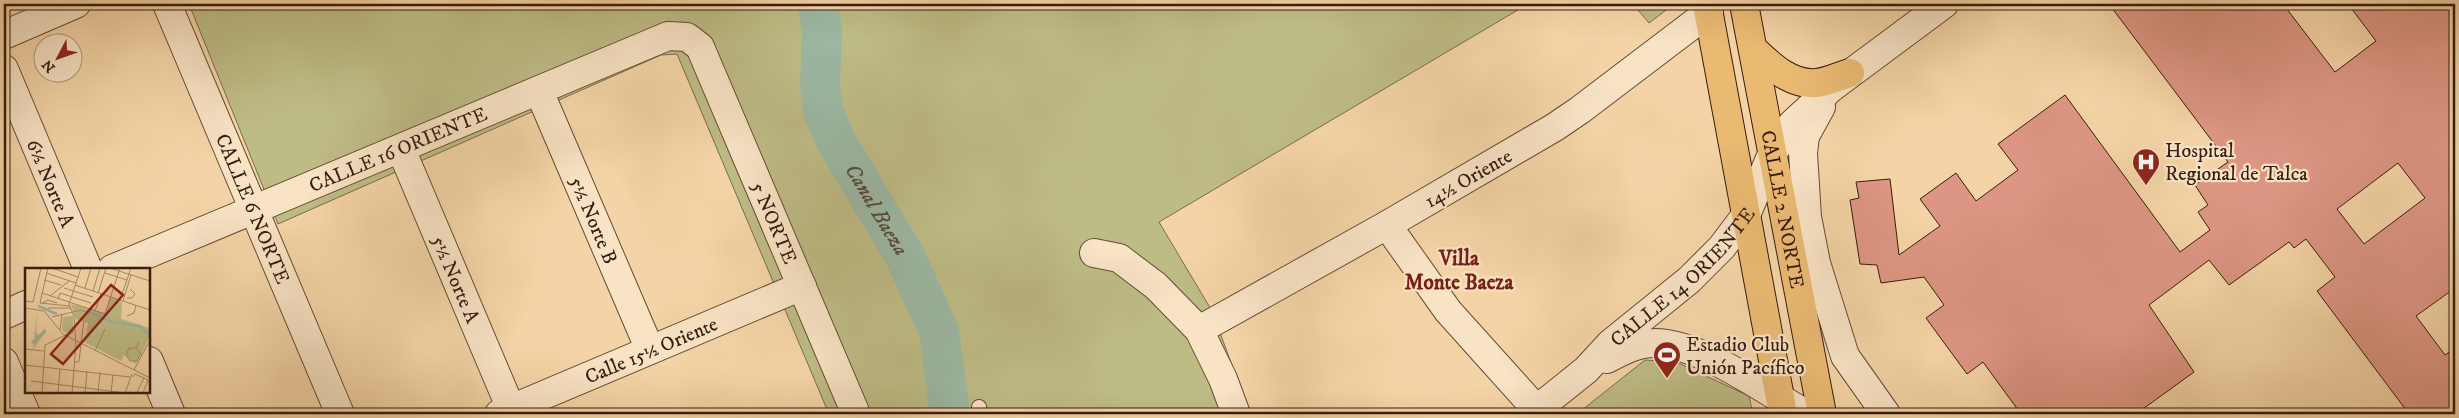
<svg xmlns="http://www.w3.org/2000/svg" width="2459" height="418" font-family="'IM FELL DW Pica',serif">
  <rect width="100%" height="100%" fill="#f4d4a6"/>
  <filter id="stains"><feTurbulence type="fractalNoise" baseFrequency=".004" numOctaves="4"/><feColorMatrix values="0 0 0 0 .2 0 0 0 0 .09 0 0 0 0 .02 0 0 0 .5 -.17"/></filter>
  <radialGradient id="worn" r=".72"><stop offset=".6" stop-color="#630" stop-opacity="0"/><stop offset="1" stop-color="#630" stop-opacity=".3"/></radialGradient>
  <!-- green -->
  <g fill="#bebc85" stroke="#7a6c4a">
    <polygon points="189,4 1528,4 1159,222 1212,311 1250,414 829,414 677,54 661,55 278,224"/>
    <polygon points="1633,4 1669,4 1670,7 1649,23"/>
    <polygon points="1645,360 1676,362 1749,396 1753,414 1577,414"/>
  </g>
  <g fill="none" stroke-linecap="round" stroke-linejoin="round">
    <!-- river -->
    <path stroke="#9cb8a4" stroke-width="40" id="s1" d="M818,4L822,32L820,84L823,110L834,138L905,256L939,331L950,414"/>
  </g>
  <!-- building -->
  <path fill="#dd9683" stroke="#371c0e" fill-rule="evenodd" d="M2109,4H2283L2335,72L2376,41L2348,4H2455V288L2416,316L2445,355L2455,348V414H2409L2317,291L2335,277L2306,239L2294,248L2289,242L2229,285L2209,260L2149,305L2194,372L2136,414H2021L1983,362L1967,374L1926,318L1944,305L1924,277L1881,283L1877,265L1860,264L1850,200L1859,198L1856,182L1890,179L1899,255L1940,226L1920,199L1956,173L1976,201L2018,170L1998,144L2065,95L2180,252L2210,230L2198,212L2208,205L2195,185L2228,162ZM2398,163L2425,198L2364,244L2337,209Z"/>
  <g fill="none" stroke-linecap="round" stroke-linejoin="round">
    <!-- service casing -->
    <g stroke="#664a34" stroke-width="16">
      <polyline id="service" points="979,407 980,414"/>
    </g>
    <!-- minor casing -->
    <g stroke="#664a34" stroke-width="30">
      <g id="minor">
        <polyline points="4,35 76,4"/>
        <polyline points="4,69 88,269"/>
        <polyline points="539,91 650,350"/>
        <polyline points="401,149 511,409"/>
        <polyline points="1387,225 1448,311 1537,410"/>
        <polyline points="1094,253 1119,258 1156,286 1199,330 1223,379 1236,414"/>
        <path id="s2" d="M112,269L668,36L687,37L700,47L856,414"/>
        <polyline points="4,315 26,305"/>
        <polyline points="1199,330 1387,225 1555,127 1580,110 1709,12"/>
        <polyline points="149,361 171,414"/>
        <polyline points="4,362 26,414"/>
        <polyline points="499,414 802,286"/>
      </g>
    </g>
    <!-- tertiary casing -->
    <g stroke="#664a34" stroke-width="30">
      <g id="tertiary">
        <path id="s3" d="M167,4L340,414"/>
        <polyline points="1821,107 1805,136 1803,153 1807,217 1816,263 1845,356 1886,414"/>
        <path d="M1607,359C1622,351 1637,343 1654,343C1699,342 1767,392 1806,414"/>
        <path id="s4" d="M1531,414L1586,370L1610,344L1689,280L1722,247L1746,215L1772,154L1792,124L1831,88L1944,4"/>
      </g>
    </g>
    <!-- primary casing -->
    <g stroke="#371c0e" stroke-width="30">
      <g id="primary">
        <polyline points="1707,4 1783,414"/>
        <path id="s5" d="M1744,4L1822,414"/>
        <path d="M1753,49C1770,65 1790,85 1816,83C1827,82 1839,76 1850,73"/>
      </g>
    </g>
    <!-- service -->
    <use href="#service" stroke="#f8e3c5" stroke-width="14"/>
    <!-- minor -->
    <use href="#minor" stroke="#f8e3c5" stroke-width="28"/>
    <!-- tertiary -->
    <use href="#tertiary" stroke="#f8e3c5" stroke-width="28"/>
    <!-- primary -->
    <use href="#primary" stroke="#eaba73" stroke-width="28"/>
  </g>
  <!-- icons -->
  <defs>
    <g id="hospital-pin" transform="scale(1.4375)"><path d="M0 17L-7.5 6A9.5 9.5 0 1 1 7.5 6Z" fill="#8f2418" stroke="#f8e3c5"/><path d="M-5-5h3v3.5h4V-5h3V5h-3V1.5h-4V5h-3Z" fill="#fff"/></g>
    <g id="stadium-pin" transform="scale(1.4375)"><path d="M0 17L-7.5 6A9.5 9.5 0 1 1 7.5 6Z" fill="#8f2418" stroke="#f8e3c5"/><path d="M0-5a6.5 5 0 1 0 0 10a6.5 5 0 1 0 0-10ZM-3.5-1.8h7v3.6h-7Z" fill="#fff"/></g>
  </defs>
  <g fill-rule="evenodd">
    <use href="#hospital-pin" x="2146" y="162"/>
    <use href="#stadium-pin" x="1667" y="355"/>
  </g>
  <g text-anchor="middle" stroke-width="4.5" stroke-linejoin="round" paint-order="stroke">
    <!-- street labels -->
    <g font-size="20" fill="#371c0e" stroke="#f8e3c5">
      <text dy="7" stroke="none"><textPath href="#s2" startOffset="310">CALLE 16 ORIENTE</textPath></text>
      <text transform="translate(1468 178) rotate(-30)" y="7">14½ Oriente</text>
      <text transform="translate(51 183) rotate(67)" y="7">6½ Norte A</text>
      <text dy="7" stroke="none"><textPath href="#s3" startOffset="222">CALLE 6 NORTE</textPath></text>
      <text dy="7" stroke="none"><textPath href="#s5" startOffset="209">CALLE 2 NORTE</textPath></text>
      <text transform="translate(594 220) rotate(67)" y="7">5½ Norte B</text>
      <text dy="7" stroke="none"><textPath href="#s2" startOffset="829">5 NORTE</textPath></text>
      <text dy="7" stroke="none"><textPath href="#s4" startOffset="205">CALLE 14 ORIENTE</textPath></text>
      <text transform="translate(456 279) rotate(67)" y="7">5½ Norte A</text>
      <text transform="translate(651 350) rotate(-23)" y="7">Calle 15½ Oriente</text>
    </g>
    <!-- poi labels -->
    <g font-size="20" fill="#371c0e" stroke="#f8e3c5" text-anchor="start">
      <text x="2165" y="157">Hospital<tspan x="2165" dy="23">Regional de Talca</tspan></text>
      <text x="1686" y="351">Estadio Club<tspan x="1686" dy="23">Unión Pacífico</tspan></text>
    </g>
    <!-- water labels -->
    <g font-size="21" font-style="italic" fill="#554b3b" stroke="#f8e3c5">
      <text dy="7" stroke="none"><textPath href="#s1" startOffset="220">Canal Baeza</textPath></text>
    </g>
    <!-- neighbourhood labels -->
    <g font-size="21" font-weight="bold" fill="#7a1f14" stroke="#f8e3c5">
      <text x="1459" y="265">Villa<tspan x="1459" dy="24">Monte Baeza</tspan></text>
    </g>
  </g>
  <!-- overview -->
  <g transform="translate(25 268)">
    <rect width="125" height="125" fill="#f4d4a6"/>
    <path d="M85,29L97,34L96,51L125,60V68L111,96L99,87L96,93L57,73H60L63,55L51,51L46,36L80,45ZM12,41L11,64L14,67L20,60L21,64L8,81ZM48,48V65L44,67L37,62L38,49Z" fill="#bebc85"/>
    <path fill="none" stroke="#9cb8a4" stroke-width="2.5" d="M13,38L32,46M62,43L87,54L114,58L125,67M7,75L20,63"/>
    <path fill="none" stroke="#a88a69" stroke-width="1" d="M23,0L15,35L45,38M27,0L53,9M85,0L125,13M21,5L51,15M80,5L102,12M19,12L36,17M50,17L125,42M39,20L68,29M60,20L66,0M68,23L75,0M17,25L80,46L95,0M73,25L81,0M25,28L44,13M102,30H107L110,26L105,21M33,31L35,25L66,35M95,32L106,0M0,33L8,34L16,0M98,33L106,7M18,35L23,32L32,35M0,40L19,43L38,66L125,110M23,40H46M70,43L76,26M102,48L109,45L111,37M27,49L56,42L63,45M35,62L37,46M114,74L111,80L117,87M56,75L59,53M20,77L49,63M111,80H104L101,87L105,93H112L115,86M0,81L19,83M70,83L80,61M49,94H54L56,76M0,97L105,109M109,102L125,72M108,109L110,106L123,112L118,125M6,113L100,125M112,124L119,110M17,125L20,77M33,125L35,101M47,125L51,77L49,48L44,36L56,0M60,125L62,103M73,125L75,104M86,125L88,107M100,125L107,106"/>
    <path fill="#8f2418" fill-opacity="0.15" stroke="#8f2418" stroke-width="2.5" d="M86,17L98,27L38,96L26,86Z"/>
    <rect width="125" height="125" fill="none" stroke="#371c0e" stroke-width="2.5"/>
  </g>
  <!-- margin -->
  <rect width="2459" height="418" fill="none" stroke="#f4d4a6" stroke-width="20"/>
  <rect x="5" y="5" width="2449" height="408" fill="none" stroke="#371c0e" stroke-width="2.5"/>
  <rect x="10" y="10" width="2439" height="398" fill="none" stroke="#371c0e"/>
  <!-- north arrow -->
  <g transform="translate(58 58) rotate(229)"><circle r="24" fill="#f8e3c5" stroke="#ab937c"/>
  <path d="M0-4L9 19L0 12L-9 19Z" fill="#8f2418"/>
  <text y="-8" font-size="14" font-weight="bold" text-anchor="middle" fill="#371c0e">N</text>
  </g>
  <rect width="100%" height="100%" filter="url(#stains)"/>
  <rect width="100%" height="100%" fill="url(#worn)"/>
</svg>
